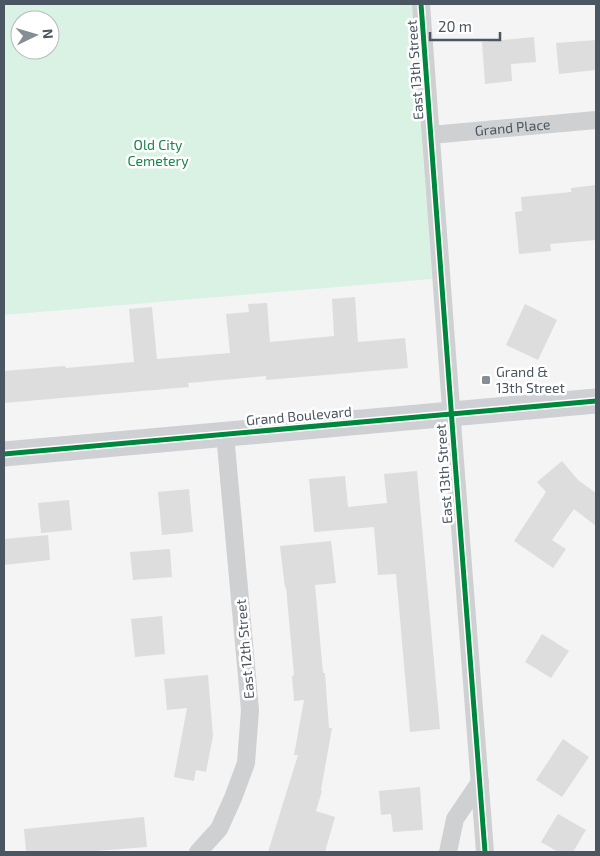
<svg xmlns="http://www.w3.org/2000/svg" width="600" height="856" font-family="'Exo 2',sans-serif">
  <rect width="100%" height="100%" fill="#f4f4f4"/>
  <!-- green -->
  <path fill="#d9f2e3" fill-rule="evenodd" d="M4,4H412L432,279L4,315ZM20,20H50V50H20Z"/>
  <!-- building -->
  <g fill="#ddddde">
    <polygon points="534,37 536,62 511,64 512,81 485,84 482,42"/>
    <polygon points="596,40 596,70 559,74 556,43"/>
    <polygon points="596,185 596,240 550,244 551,251 519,254 515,212 522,211 521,197 571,192 571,188"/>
    <polygon points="355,297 358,342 405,338 408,368 266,380 266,376 188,383 189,387 4,403 4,371 65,366 66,368 134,362 129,309 152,307 157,359 230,353 226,314 249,312 248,304 267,303 270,342 334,336 332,299"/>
    <polygon points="525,304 557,320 538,360 506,345"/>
    <polygon points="562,461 578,480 596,493 596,526 574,509 552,540 566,549 553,568 514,541 546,492 537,482"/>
    <polygon points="417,471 440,729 410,732 396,574 378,575 374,527 314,532 309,479 345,476 348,507 387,503 384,474"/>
    <polygon points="189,489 193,532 162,535 158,492"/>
    <polygon points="69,500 72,530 41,533 38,503"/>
    <polygon points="48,535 50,560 4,565 4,539"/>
    <polygon points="331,541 336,583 315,585 323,673 325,673 329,728 332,728 321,790 322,791 316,811 335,817 325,852 268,852 298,755 294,755 304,700 294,701 292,676 294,675 286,587 285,588 280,546"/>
    <polygon points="170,549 172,577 133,580 130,552"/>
    <polygon points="162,616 165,654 135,657 131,619"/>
    <polygon points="542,634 569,651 551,678 525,662"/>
    <polygon points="208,675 213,736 206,772 196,770 194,781 174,777 187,708 167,710 164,679"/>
    <polygon points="563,739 589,757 562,797 536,780"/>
    <polygon points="420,787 423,830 393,832 391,814 381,815 379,791"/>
    <polygon points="558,814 586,830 573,852 558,852 541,842"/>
    <polygon points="144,817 147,847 84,852 26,852 24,829"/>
  </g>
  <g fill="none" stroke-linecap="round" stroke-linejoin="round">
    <!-- street -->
    <g stroke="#ced0d2" stroke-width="18">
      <polyline points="421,4 453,435 485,852"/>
      <path id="s1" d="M431,135L596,120"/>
      <polyline points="198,852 219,829 233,798 246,763 250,710 225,434"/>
      <polyline points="448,852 455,819 480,782"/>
    </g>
    <!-- secondary -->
    <polyline stroke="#ced0d4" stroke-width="25" points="4,454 596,401"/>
    <!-- cycleway casing -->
    <g stroke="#fff" stroke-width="8">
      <g id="cycleway">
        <polyline points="421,4 453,435 485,852"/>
        <polyline points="4,454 596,401"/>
      </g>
    </g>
    <!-- cycleway -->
    <use href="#cycleway" stroke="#00873e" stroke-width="5"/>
  </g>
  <!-- markers -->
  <rect fill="#868d94" stroke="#fff" stroke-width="2" x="481" y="375" width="10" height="10" rx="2.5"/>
  <g text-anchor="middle" stroke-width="5" stroke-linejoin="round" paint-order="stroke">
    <!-- street labels -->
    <g font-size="14" fill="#4a5661" stroke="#fff">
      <text transform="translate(415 70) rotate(-94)" y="5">East 13th Street</text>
      <text dy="5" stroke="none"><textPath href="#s1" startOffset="82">Grand Place</textPath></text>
      <text transform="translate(299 416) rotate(-5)" y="5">Grand Boulevard</text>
      <text transform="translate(444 474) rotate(-94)" y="5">East 13th Street</text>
      <text transform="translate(245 649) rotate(-95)" y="5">East 12th Street</text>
    </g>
    <!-- park labels -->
    <g font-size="14" fill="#17864f" stroke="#fff">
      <text x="158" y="150">Old City<tspan x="158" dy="16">Cemetery</tspan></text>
    </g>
    <!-- poi labels -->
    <g font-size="14" fill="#4a5661" stroke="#fff" text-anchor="start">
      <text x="496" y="377">Grand &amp;<tspan x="496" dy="16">13th Street</tspan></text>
    </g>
  </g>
  <!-- border -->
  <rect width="600" height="856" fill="none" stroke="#4a5661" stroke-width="10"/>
  <!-- north arrow -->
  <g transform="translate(35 35) rotate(85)"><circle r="24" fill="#ffffff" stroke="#b7bbc0"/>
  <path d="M0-4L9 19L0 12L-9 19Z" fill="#868d94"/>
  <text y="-8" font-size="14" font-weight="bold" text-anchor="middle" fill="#4a5661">N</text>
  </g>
  <!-- scale -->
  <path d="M430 32v8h70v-8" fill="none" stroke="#4a5661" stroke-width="2.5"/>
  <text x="438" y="32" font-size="15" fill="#4a5661" stroke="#ffffff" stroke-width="4" paint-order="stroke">20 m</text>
</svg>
